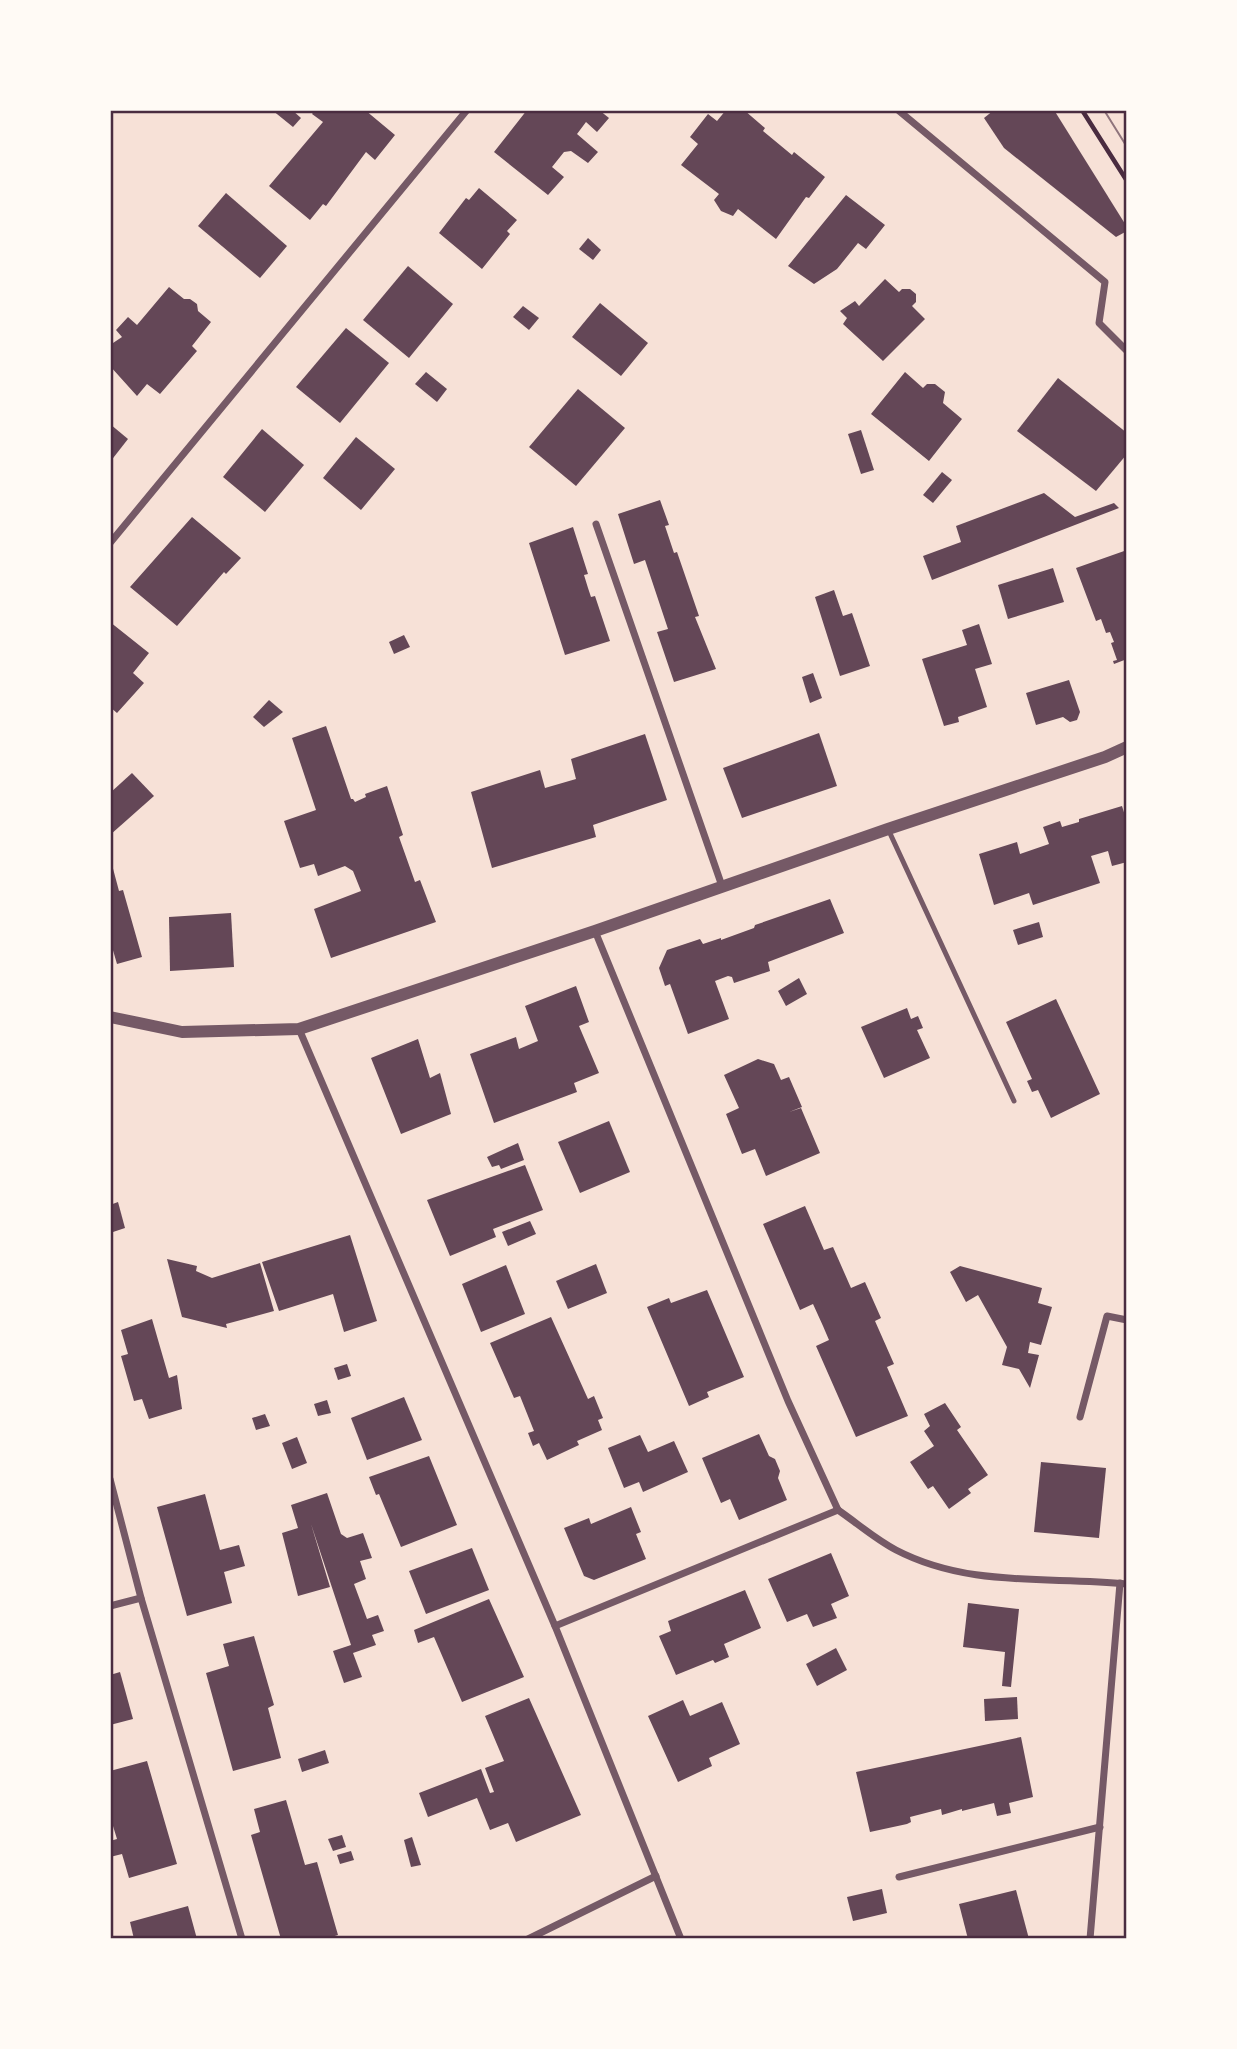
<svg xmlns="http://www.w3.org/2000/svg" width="1237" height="2049" font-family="'Noto Sans',sans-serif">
  <rect width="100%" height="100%" fill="#f7e1d7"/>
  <!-- building -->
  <g fill="#644757">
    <polygon points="272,110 292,110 301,118 293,127"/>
    <polygon points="315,110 365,110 395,135 375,160 366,152 326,206 323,204 310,220 269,186 323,122 312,114"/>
    <polygon points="527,110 599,110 609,118 597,132 586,122 577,134 598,152 588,163 571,151 564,152 552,167 564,177 548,195 494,152"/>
    <polygon points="726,110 744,110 765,128 763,131 792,155 794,152 825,177 809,198 806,197 776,239 738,209 733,216 721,211 714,200 719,194 681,165 698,144 690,137 708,114 717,121"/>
    <polygon points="994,110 1054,110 1127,227 1127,231 1116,237 1004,148 984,118"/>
    <polygon points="479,188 517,220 507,231 510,234 482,269 439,233 466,198 469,200"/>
    <polygon points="226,193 287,246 260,278 198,226"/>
    <polygon points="846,195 885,225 866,249 858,243 837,269 814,284 788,266"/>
    <polygon points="588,238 601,250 593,260 579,249"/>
    <polygon points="408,266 453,304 409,358 363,320"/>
    <polygon points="885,279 899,292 902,289 910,289 916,294 916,302 912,306 925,319 883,361 843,324 847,318 840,311 855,301 859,306"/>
    <polygon points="169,287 184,299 190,299 197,304 198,311 211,322 192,346 197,351 160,394 147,384 137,396 110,366 110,345 122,337 116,330 128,317 137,325"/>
    <polygon points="600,303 648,343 621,376 572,337"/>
    <polygon points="523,306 539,318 529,330 513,317"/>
    <polygon points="346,328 389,363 340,423 296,387"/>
    <polygon points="426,372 447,389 437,402 415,384"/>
    <polygon points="905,372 923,388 927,384 935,384 945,392 943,403 962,419 929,461 871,414"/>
    <polygon points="1058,378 1127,433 1127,454 1096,491 1017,431"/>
    <polygon points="578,389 625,428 576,486 529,447"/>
    <polygon points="110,424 128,439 110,462"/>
    <polygon points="262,429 304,465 265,512 223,477"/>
    <polygon points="861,430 874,470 861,474 848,434"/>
    <polygon points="356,437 395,469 361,510 323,478"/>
    <polygon points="942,472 952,480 933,503 923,495"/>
    <polygon points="1044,493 1075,517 1114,503 1119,508 932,580 923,556 961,542 956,526"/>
    <polygon points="660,500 669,525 665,526 674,553 677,552 699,616 695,617 716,669 674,682 657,632 668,629 645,560 634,564 618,514"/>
    <polygon points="192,517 241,558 226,574 224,572 177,626 130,587"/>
    <polygon points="573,527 588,574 584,575 588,588 591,597 595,596 610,641 565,655 529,543"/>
    <polygon points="1127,550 1127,659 1114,664 1113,661 1117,660 1111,643 1114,642 1110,632 1106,633 1101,619 1096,621 1076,568"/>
    <polygon points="1053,568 1064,602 1008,619 998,585"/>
    <polygon points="834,590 843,616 852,613 870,666 840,676 815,597"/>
    <polygon points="110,622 149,653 133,673 144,683 117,713 110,707"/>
    <polygon points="979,624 992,664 975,669 987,707 958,717 959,722 944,726 922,659 967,645 962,630"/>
    <polygon points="404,635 410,647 394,654 389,642"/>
    <polygon points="813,673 822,698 810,703 802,677"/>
    <polygon points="1069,680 1080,712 1077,720 1070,722 1063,717 1036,725 1026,693"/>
    <polygon points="269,700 283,712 264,727 253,717"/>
    <polygon points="326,726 351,799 353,799 355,802 366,797 365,794 387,786 403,835 399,837 415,882 420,880 436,922 331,958 314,909 361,891 353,871 345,866 318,876 314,864 300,868 284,821 316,810 292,738"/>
    <polygon points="819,733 837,786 742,818 723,768"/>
    <polygon points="645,734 667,800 593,825 596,837 492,868 471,792 540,770 545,788 576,779 571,759"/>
    <polygon points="132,773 154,796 110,835 110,793"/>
    <polygon points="1122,806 1127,822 1127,862 1112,866 1108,851 1091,856 1100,883 1033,905 1029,893 994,905 979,854 1017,842 1020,854 1049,844 1043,827 1060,821 1062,827 1079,822 1079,819"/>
    <polygon points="111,861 119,891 123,890 142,957 117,964 110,940"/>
    <polygon points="830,899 844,933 768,962 770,971 734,983 732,977 728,976 715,981 729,1019 688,1034 670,984 665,986 659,968 667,950 700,939 703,944 721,938 721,940 754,928 755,925"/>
    <polygon points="231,913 234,967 170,971 169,917"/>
    <polygon points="1039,922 1043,937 1018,945 1013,930"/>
    <polygon points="799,978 807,994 786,1006 778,991"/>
    <polygon points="576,986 589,1022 579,1026 599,1073 574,1083 577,1092 494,1123 470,1054 516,1037 519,1049 538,1041 525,1006"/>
    <polygon points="1056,999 1100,1094 1051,1118 1038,1090 1032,1092 1027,1081 1032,1079 1006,1022"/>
    <polygon points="907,1008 911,1019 918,1016 923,1028 917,1030 930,1058 884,1078 861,1027"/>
    <polygon points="418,1039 430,1078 440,1073 451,1114 401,1134 371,1058"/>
    <polygon points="758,1059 774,1064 781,1080 789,1077 802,1107 789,1112 801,1108 820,1153 766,1176 755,1149 742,1154 726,1114 739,1108 724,1075"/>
    <polygon points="609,1121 630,1172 580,1193 558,1142"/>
    <polygon points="518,1143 524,1160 501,1169 499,1165 492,1167 487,1157"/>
    <polygon points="525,1165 543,1210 493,1229 496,1237 450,1256 427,1200"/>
    <polygon points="118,1202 125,1228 110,1233 110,1205"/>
    <polygon points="805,1206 824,1250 833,1247 851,1288 865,1282 881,1318 875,1321 894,1364 887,1367 908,1416 856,1437 816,1346 829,1340 823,1326 813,1304 800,1310 763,1224"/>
    <polygon points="530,1221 536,1234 508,1246 502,1232"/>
    <polygon points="350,1235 377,1321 344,1332 333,1294 279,1311 262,1262"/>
    <polygon points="167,1259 197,1266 196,1271 212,1278 260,1263 274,1311 226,1324 227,1328 182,1317"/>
    <polygon points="596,1264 607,1293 568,1309 556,1281"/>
    <polygon points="506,1265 525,1314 481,1332 462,1284"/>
    <polygon points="960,1266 1042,1288 1038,1303 1052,1307 1041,1345 1030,1342 1028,1353 1039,1355 1030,1388 1019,1369 1002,1365 1007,1347 978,1295 966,1302 950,1272"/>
    <polygon points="707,1290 744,1377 707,1392 709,1397 689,1406 647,1307 669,1298 671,1303"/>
    <polygon points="551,1317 588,1399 594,1396 603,1418 598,1420 602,1430 577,1441 579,1445 547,1460 539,1443 533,1446 528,1433 534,1431 520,1396 514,1398 490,1343"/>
    <polygon points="152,1319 169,1378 177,1375 182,1409 149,1419 142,1399 134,1401 121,1356 128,1354 121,1330"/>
    <polygon points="347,1364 351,1376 338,1380 334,1368"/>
    <polygon points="404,1397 422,1440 367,1460 351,1418"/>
    <polygon points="327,1400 331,1413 318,1416 314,1404"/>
    <polygon points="945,1403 961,1427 957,1430 988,1475 968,1489 971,1493 949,1509 933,1486 928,1489 910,1462 934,1446 924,1431 930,1426 924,1414"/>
    <polygon points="265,1414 270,1426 256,1430 252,1418"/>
    <polygon points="759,1434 769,1456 775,1459 780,1471 778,1478 787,1500 739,1520 730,1499 721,1503 702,1458"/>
    <polygon points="640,1435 648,1452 674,1441 688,1472 643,1492 639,1482 624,1488 608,1448"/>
    <polygon points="297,1437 307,1463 292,1469 282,1443"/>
    <polygon points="429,1456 457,1525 401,1547 379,1494 376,1495 369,1477"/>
    <polygon points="1041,1462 1106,1468 1099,1538 1034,1532"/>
    <polygon points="327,1493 341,1534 347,1538 363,1533 372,1558 360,1561 366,1579 354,1584 367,1619 378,1615 384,1631 372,1635 376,1645 353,1653 362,1677 344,1683 333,1651 351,1645 311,1524 330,1587 298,1596 282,1533 298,1528 291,1505"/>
    <polygon points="205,1494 220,1550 239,1545 245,1566 224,1572 232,1603 187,1616 157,1507"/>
    <polygon points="631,1507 641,1532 636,1534 646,1559 594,1580 584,1576 564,1528 589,1518 591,1524"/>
    <polygon points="472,1548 489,1590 426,1614 409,1571"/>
    <polygon points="831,1553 849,1596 831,1604 837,1618 813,1627 807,1614 787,1622 768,1579"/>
    <polygon points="745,1590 761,1628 724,1644 729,1657 715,1663 713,1660 676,1675 659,1636 671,1631 668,1621"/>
    <polygon points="489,1599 524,1677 462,1702 434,1637 418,1643 414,1630"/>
    <polygon points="968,1603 1019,1609 1011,1687 1002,1686 1005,1652 963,1647"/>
    <polygon points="254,1636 274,1705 268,1708 281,1758 233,1771 206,1673 229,1666 223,1644"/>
    <polygon points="836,1648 847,1670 817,1686 806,1664"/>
    <polygon points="120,1672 133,1719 110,1725 110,1675"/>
    <polygon points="1017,1697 1018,1719 985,1721 984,1699"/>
    <polygon points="529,1698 581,1815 516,1842 508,1823 490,1830 477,1798 428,1817 419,1793 481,1769 490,1793 494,1792 485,1768 504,1761 485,1716"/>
    <polygon points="683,1700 690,1716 722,1702 740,1744 709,1758 712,1766 678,1782 648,1716"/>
    <polygon points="1021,1737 1033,1797 1009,1803 1011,1813 997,1816 994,1803 962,1811 962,1809 942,1815 941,1809 910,1817 911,1822 907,1824 870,1832 856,1772"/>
    <polygon points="325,1750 329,1763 302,1772 298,1759"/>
    <polygon points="147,1761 177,1864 129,1878 122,1854 110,1857 110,1841 117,1839 113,1826 110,1827 110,1771"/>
    <polygon points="286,1800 305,1865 317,1862 338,1935 325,1939 281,1939 251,1835 260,1832 254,1809"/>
    <polygon points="342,1835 346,1847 333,1851 328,1839"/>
    <polygon points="412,1837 421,1865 411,1867 404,1840"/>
    <polygon points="351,1851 354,1860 340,1864 337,1855"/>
    <polygon points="882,1889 887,1913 853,1921 847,1897"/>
    <polygon points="1016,1890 1029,1939 968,1939 959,1904"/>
    <polygon points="188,1906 197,1939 134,1939 130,1922"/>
  </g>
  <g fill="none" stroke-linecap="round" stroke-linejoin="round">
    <!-- path -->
    <polyline stroke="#4a2c40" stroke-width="4.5" points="1082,110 1127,181"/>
    <!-- service -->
    <polyline stroke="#755966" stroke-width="5" points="888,829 1014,1101"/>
    <!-- minor -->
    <g stroke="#755966" stroke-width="7">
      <polyline points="898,110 1105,282 1099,323 1127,351"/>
      <polyline points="596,524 722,886"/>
      <polyline points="110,543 467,110"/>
      <polyline points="595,931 788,1401 838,1510"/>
      <polyline points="299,1029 555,1626 681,1939"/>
      <polyline points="1080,1417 1107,1316 1127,1320"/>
      <polyline points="110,1479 141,1598 242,1939"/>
      <path d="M838,1510C857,1523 875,1539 896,1550C969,1588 1047,1576 1127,1584"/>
      <polyline points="110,1606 141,1598"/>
      <polyline points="555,1626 838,1510"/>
      <polyline points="899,1877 1100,1827"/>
      <polyline points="528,1939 656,1876"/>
      <polyline points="1090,1939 1120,1583"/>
    </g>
    <!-- tertiary -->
    <polyline stroke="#755966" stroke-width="12" points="110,1017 182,1032 299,1029 595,931 888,829 1105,757 1127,747"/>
    <!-- tram -->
    <polyline stroke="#8f747c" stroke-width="2" points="1104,110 1127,147"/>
  </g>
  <!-- border -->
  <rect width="1237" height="2049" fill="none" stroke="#fffaf5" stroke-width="224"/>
  <rect x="112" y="112" width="1013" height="1825" fill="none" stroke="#4a2c40" stroke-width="2.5"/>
</svg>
